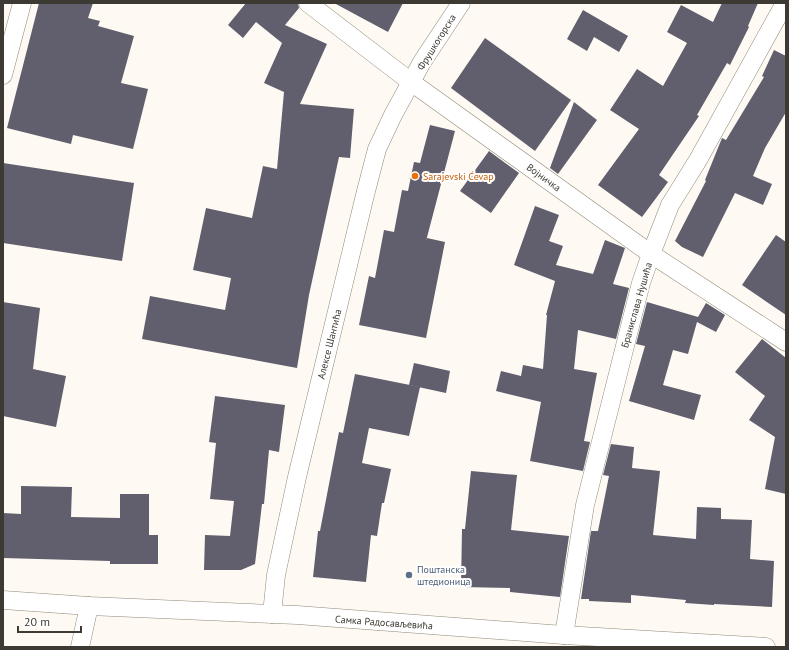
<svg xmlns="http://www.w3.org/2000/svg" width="789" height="650" font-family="'PT Sans',sans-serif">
  <rect width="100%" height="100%" fill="#fefaf3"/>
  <!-- building -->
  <g fill="#615e6d">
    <polygon points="39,3 93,3 88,18 100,21 98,26 134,36 121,83 148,89 133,149 73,135 71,144 7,128"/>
    <polygon points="246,3 298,3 299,8 285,25 327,44 300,104 354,109 350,158 339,157 309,295 297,368 142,339 150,296 225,310 231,278 193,270 206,208 252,218 263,166 277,169 284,92 264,83 282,43 256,22 243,38 228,25"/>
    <polygon points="334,3 403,3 388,32"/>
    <polygon points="722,3 758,3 748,26 749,27 730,65 727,63 697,115 699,116 659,175 668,182 642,217 598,185 639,129 610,110 637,69 663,86 687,43 667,32 681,5 713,22"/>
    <polygon points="583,10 628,36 619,52 594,37 587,51 567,39"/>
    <polygon points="485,38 571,100 535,151 451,88"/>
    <polygon points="774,50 786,56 786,112 765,148 753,176 772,184 763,205 735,193 703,257 682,247 675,241 706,181 705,180 722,138 726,140 764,77 762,76"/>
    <polygon points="574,102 597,120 558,174 550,168"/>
    <polygon points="430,125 455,131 426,241 427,238 445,242 426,338 359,325 369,276 375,278 384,230 394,232 402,190 408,191 414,162 420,163"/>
    <polygon points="489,151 519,173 491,213 460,191"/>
    <polygon points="3,163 134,183 122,261 3,243"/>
    <polygon points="535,206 559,215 549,241 563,246 556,265 593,274 605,240 625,248 613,284 629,288 616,339 578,330 574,369 597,373 584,441 590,442 583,471 530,461 541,402 496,391 501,371 521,376 523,365 543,369 547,315 546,315 555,281 514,265"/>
    <polygon points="776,235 786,242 786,315 742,285"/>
    <polygon points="3,302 40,308 33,369 66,376 56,427 3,416"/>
    <polygon points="647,302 698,317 706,303 725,315 716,332 697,322 688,354 673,350 663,385 701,395 694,420 629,401 645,346 636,344"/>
    <polygon points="762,339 786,358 786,494 765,489 775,437 749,420 765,396 735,372"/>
    <polygon points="414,363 450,371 446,393 409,385"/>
    <polygon points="355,374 420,387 409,436 369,428 362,463 391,469 384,503 382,503 377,536 371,535 366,582 313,577 318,531 320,531 339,432 343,433"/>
    <polygon points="215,396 285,405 279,452 269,450 264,504 262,504 255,564 241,570 204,570 205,535 230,536 234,501 210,499 216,443 209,442"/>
    <polygon points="611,444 634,447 632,468 660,471 653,535 696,539 697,507 721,508 721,519 752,520 750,559 774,561 772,607 714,604 714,605 685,603 686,600 631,595 631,603 589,601 589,599 581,599 591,531 598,531 609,476 603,475"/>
    <polygon points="471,471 517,475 511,530 569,536 560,597 510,592 510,588 461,587 462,529 465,529"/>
    <polygon points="21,486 72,487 71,517 120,518 120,494 149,494 149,535 158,535 158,564 110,564 110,561 3,558 3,513 21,514"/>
  </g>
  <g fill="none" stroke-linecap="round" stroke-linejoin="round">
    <!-- street casing -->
    <g stroke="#918979" stroke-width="19">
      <g id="street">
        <polyline points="308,3 411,82 651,254 786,342"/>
        <polyline points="3,75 22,3"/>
        <polyline points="3,600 89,606 297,615 564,635 766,647"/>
        <polyline points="272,614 276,575 297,477 365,195 377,149 393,115 422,62 461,3"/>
        <polyline points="564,635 585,505 628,334 641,283 651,254 670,205 698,160 785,3"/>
        <polyline points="80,647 89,606"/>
      </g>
    </g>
    <!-- street -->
    <use href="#street" stroke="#fff" stroke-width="18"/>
  </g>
  <!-- markers -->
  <circle fill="#e8710a" stroke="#fff" stroke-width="1.5" cx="415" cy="176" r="4"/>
  <circle fill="#5c6f8a" stroke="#fff" stroke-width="1.5" cx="409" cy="575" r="4"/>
  <g text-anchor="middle" stroke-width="4" stroke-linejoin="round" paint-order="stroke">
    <!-- street labels -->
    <g font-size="10" fill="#3d3a33" stroke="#fff">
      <text transform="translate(436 42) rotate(-58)" y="4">Фрушкогорска</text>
      <text transform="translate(544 177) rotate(36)" y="4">Војничка</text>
      <text transform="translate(636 305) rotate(-74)" y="4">Бранислава Нушића</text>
      <text transform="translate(329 344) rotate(-76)" y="4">Алексе Шантића</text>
      <text transform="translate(384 622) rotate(4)" y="4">Самка Радосављевића</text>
    </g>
    <!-- food labels -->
    <g font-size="10" fill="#c56008" stroke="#fff" text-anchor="start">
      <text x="423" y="180">Sarajevski Ćevap</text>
    </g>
    <!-- service labels -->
    <g font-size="10" fill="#4e5e75" stroke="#fff" text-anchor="start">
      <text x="417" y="573">Поштанска<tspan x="417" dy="12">штедионица</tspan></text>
    </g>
  </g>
  <!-- border -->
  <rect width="789" height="650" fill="none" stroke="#3d3a33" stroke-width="8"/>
  <!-- scale -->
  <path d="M18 626v6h63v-6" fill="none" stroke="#3d3a33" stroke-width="2"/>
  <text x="24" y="626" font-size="12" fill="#3d3a33" stroke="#ffffff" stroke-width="3" paint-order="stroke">20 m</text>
</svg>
